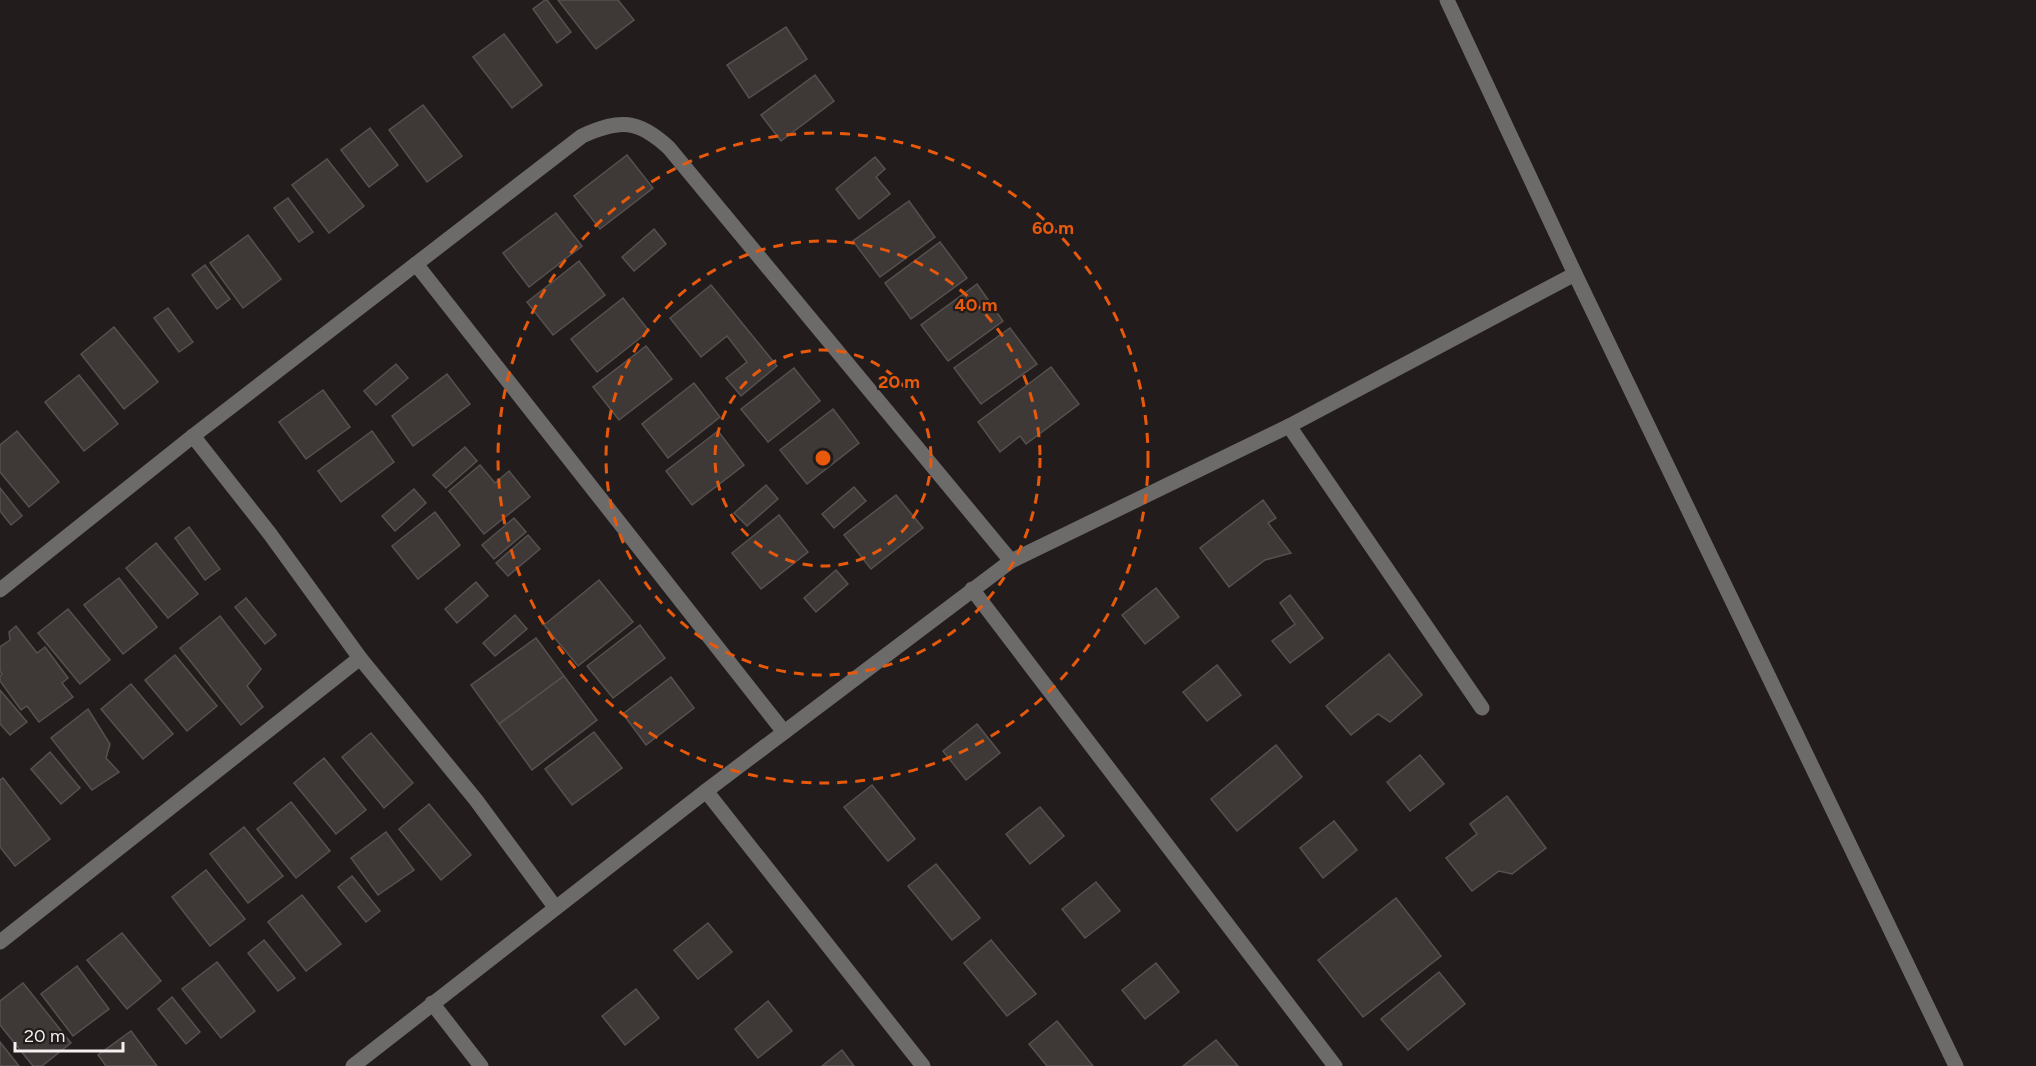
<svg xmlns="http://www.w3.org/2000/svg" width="2036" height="1066" font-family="Figtree,sans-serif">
  <rect width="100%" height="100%" fill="#221d1c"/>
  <!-- building -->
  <g fill="#3e3937" stroke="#56504f" stroke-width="1.5">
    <polygon points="545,0 547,0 571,32 557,43 533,9"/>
    <polygon points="558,0 618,0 634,20 596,49"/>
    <polygon points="786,27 807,59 749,98 727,65"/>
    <polygon points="504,34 542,85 512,108 473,57"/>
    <polygon points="815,75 834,101 781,141 761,115"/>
    <polygon points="423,105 462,156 427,182 389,130"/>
    <polygon points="370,128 398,165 369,187 341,150"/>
    <polygon points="627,155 653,188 600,229 574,196"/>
    <polygon points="875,157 885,169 876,177 890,194 859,219 836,189"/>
    <polygon points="327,159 364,206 329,233 292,185"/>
    <polygon points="288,198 313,232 299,242 274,208"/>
    <polygon points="909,201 935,237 880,277 853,241"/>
    <polygon points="556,213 582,246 529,287 503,253"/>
    <polygon points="654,229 666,244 634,271 622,257"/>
    <polygon points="248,235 281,279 243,308 210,263"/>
    <polygon points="940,242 967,278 911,319 885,283"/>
    <polygon points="579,261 605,295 553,335 527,302"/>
    <polygon points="205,265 230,299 217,309 192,275"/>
    <polygon points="977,284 1003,321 948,361 921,325"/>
    <polygon points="711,285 777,366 741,396 726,378 747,362 727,336 701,357 670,318"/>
    <polygon points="623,298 649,331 597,372 571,339"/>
    <polygon points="168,308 193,342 179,352 154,318"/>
    <polygon points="114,327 158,382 124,409 81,354"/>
    <polygon points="1010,328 1037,364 981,404 954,368"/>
    <polygon points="646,346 672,379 619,420 593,387"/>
    <polygon points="396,364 408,378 376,405 364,391"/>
    <polygon points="1051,367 1079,404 1026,444 1020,436 1000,452 978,422"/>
    <polygon points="794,368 820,401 768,442 741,409"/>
    <polygon points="447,374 470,404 413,446 392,416"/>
    <polygon points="79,375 118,424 84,451 45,402"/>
    <polygon points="694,383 720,417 668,458 642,424"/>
    <polygon points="323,390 350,427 306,459 279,422"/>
    <polygon points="833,409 859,443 807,484 780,450"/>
    <polygon points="17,431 59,482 29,507 0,472 0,445"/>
    <polygon points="372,431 394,462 341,502 318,471"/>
    <polygon points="718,431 744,465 692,505 666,471"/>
    <polygon points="465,447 477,461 446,488 433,475"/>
    <polygon points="480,465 495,483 509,471 530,497 484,534 449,491"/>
    <polygon points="766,485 778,499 747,526 734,513"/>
    <polygon points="854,487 866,501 834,528 822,514"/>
    <polygon points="0,488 22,516 11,525 0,511"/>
    <polygon points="414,489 426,503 395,531 382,516"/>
    <polygon points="896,495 923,528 871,569 844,535"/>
    <polygon points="1263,500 1276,518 1268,523 1291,553 1265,560 1229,587 1200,548"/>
    <polygon points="435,512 460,545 418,579 392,546"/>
    <polygon points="779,515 808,552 761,589 732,553"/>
    <polygon points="514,518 526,532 494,559 482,545"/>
    <polygon points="189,527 220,569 205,580 175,538"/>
    <polygon points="528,535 540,549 508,576 496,563"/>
    <polygon points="156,543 198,594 168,618 126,568"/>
    <polygon points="836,570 848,584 816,612 804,598"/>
    <polygon points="119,578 157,627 123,654 84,605"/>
    <polygon points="599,580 633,622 578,666 544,625"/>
    <polygon points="476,582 488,596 457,623 445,609"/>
    <polygon points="1156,588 1179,617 1145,644 1122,615"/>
    <polygon points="1290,595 1323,638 1290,663 1272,641 1295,624 1280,603"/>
    <polygon points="246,598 276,635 265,644 235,607"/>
    <polygon points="68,609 110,660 80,684 38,633"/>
    <polygon points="515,615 527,629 495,656 483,643"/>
    <polygon points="220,616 261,669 247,686 263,707 241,725 180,648"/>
    <polygon points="640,625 665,658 613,698 587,666"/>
    <polygon points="16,626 37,653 45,647 68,678 62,683 73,697 39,722 27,706 21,710 0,681 0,676 2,674 0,671 0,647 10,640 9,632"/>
    <polygon points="536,638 564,676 499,724 471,685"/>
    <polygon points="1389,654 1422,695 1390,722 1378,714 1351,735 1326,706"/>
    <polygon points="175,655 217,706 187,731 145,680"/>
    <polygon points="1217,665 1241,695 1207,721 1183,692"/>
    <polygon points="564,676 597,720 532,770 499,724"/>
    <polygon points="671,677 694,708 646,745 623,714"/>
    <polygon points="131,684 173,734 143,759 101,709"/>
    <polygon points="0,690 27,722 10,735 0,724"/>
    <polygon points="88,709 110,744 106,758 119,772 92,790 51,738"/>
    <polygon points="977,724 1000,753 966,780 943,751"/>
    <polygon points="594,732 622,768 572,805 545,769"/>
    <polygon points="371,733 413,783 384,808 342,757"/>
    <polygon points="1276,745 1302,777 1237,831 1211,799"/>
    <polygon points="50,752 80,788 61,804 31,769"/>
    <polygon points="1420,755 1444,784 1410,811 1387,782"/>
    <polygon points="324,758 366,810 336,834 294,783"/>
    <polygon points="3,778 50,839 15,866 0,847 0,780"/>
    <polygon points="872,785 915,839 888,861 844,807"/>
    <polygon points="1507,796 1546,848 1512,874 1499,871 1472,891 1446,858 1477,834 1470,824"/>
    <polygon points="291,802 330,851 296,878 257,829"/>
    <polygon points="429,804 471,855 441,880 399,829"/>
    <polygon points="1040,807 1064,836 1030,864 1006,834"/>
    <polygon points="1334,821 1357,850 1323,878 1300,848"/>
    <polygon points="244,827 283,876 248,903 210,854"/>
    <polygon points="386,832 414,870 378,895 351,858"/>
    <polygon points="936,864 980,918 952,940 908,886"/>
    <polygon points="206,870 245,919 210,946 172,897"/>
    <polygon points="352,876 380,911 366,922 338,887"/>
    <polygon points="1096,882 1120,911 1085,938 1062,909"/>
    <polygon points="302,895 341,944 306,971 268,922"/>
    <polygon points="1396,898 1441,956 1363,1017 1318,960"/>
    <polygon points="708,923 732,952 698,979 674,950"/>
    <polygon points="122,933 161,981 127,1009 87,960"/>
    <polygon points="264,940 295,978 278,991 248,953"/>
    <polygon points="991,940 1036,994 1007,1016 964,963"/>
    <polygon points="217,962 255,1011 221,1038 182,989"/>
    <polygon points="1156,963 1179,992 1145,1019 1122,990"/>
    <polygon points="77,966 109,1009 73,1036 41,994"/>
    <polygon points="1439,972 1465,1004 1408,1050 1381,1019"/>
    <polygon points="23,983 71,1043 42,1066 33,1066 0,1025 0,1001"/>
    <polygon points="636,989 659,1018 625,1045 602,1016"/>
    <polygon points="172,997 200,1032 186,1044 158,1009"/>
    <polygon points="768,1001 792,1031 758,1058 735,1029"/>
    <polygon points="1057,1021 1093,1066 1047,1066 1029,1044"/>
    <polygon points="131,1031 157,1066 106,1066 98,1055"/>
    <polygon points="1216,1040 1238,1066 1183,1066"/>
    <polygon points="0,1042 19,1066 0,1066"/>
    <polygon points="842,1050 854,1066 822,1066"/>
  </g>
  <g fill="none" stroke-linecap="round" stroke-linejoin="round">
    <!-- minor -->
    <g stroke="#6d6b6a" stroke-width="15">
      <polyline points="1447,0 1575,274 1956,1066"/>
      <polyline points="416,264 784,732"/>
      <polyline points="1289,426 1482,708"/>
      <polyline points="193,436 270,534 360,658 476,800 555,907"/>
      <polyline points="972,589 1335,1066"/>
      <path d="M0,590L193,436L582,136C620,119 638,119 669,148L1011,561"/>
      <polyline points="706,791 923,1066"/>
      <polyline points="0,942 360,658"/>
      <polyline points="432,1003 481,1066"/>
      <polyline points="353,1066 706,791 1011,561 1289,426 1575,274"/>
    </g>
  </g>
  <!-- distance rings -->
  <g fill="none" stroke="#e8590c" stroke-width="3" stroke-dasharray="10 8">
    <circle cx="823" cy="458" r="108"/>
    <circle cx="823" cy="458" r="217"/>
    <circle cx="823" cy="458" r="325"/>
  </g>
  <circle cx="823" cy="458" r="9" fill="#e8590c" stroke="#221d1c" stroke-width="3"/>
  <g font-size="18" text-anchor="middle" font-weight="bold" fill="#e8590c" stroke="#221d1c" stroke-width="4.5" stroke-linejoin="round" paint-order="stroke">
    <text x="1053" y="234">60 m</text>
    <text x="976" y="311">40 m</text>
    <text x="899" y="388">20 m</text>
  </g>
  <!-- scale -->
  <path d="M15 1042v9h108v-9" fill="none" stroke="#f3f0ef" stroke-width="3"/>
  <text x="24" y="1042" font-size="18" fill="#f3f0ef" stroke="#221d1c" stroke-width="4.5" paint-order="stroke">20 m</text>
</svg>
